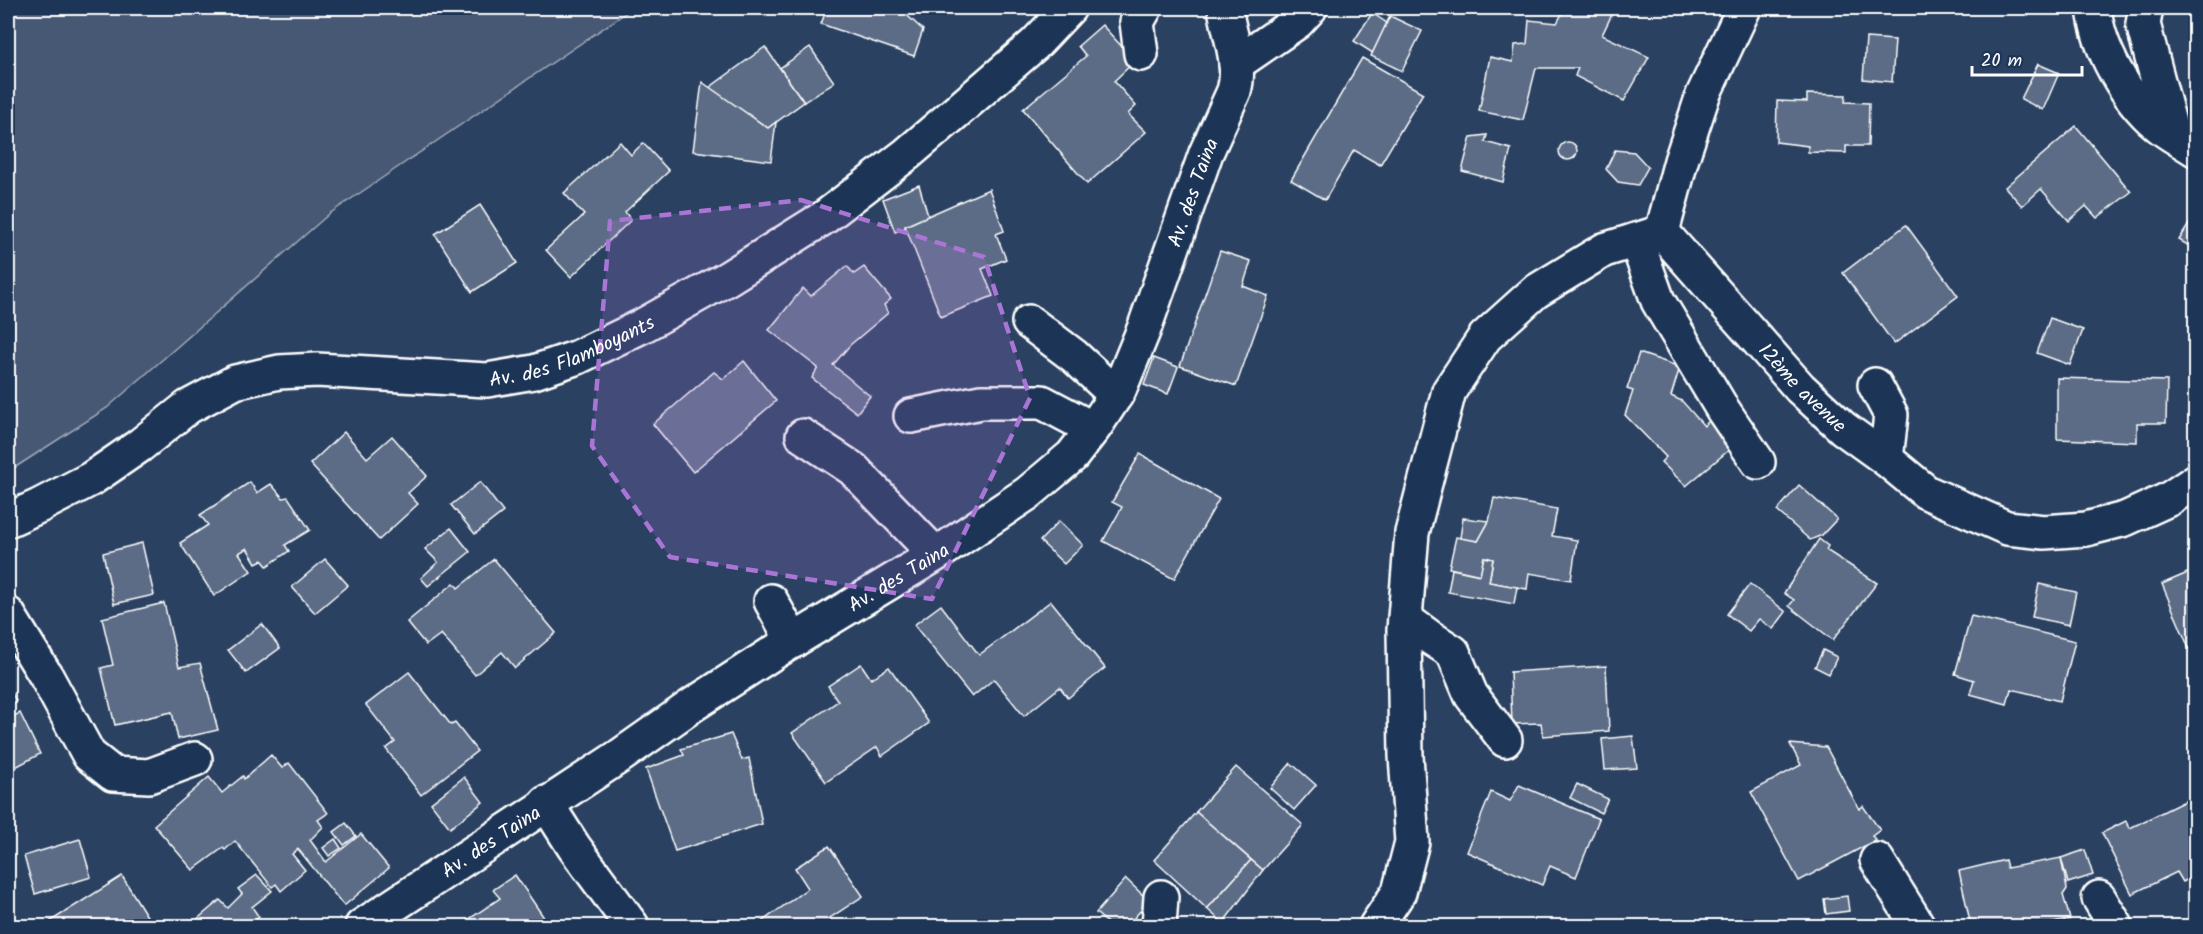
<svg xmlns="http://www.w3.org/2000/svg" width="2203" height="934" font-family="Kalam,sans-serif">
  <rect width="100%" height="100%" fill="#2a4161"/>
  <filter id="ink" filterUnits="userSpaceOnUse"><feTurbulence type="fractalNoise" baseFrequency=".0167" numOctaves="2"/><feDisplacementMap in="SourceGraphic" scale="12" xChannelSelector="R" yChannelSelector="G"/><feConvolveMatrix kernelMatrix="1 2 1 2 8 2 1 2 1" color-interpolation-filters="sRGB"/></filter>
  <g filter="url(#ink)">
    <!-- green -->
    <polygon fill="#465975" stroke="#a2acba" stroke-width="1.5" points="8,8 633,8 329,214 107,408 8,472"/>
    <!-- building -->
    <g fill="#5b6c86" stroke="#fff" stroke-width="1.5">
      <polygon points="827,8 901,8 899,8 923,30 914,56 821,24"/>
      <polygon points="1565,8 1615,8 1602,35 1649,57 1624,101 1575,76 1578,68 1536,68 1523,120 1479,111 1490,57 1513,62 1515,45 1527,44 1529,20 1557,23"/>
      <polygon points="1372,13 1399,31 1382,59 1354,41"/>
      <polygon points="1390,16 1422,31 1402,71 1371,56"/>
      <polygon points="1102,25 1135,61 1114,81 1136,106 1128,114 1146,132 1087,184 1023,109 1086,56 1078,46"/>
      <polygon points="1866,38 1895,40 1892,82 1863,79"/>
      <polygon points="765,47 804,102 768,128 709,88"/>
      <polygon points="810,47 834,82 804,102 780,68"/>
      <polygon points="1362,58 1423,93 1380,165 1354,150 1325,200 1291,180"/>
      <polygon points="2038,64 2059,73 2043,110 2021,99"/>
      <polygon points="702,82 768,128 776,122 771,161 693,151"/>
      <polygon points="1807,94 1846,95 1845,102 1869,103 1868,146 1846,146 1846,153 1808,152 1808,146 1776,142 1777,101 1807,102"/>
      <polygon points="2076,126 2131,192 2097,218 2086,206 2069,221 2041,189 2022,206 2005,187"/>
      <polygon points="1487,135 1485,142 1511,149 1503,182 1462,171 1471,137"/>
      <circle cx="1568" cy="151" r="9"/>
      <polygon points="620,142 631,155 643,143 669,171 625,212 631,220 571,277 546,250 584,215 564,193"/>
      <polygon points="1615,150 1634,152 1648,167 1638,185 1618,182 1606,169"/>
      <polygon points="919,185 929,219 895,232 883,199"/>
      <polygon points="989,189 1004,231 996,234 1006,259 982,269 993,296 941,317 905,226"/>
      <polygon points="480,205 517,263 472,292 435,234"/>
      <polygon points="2196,213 2196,250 2179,240"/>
      <polygon points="1906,225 1958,296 1894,344 1843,273"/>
      <polygon points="1220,251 1251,261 1243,286 1268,296 1236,386 1180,366"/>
      <polygon points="847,266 854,274 864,267 891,299 884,305 888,313 850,345 833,365 870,396 857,413 812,378 818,368 769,330 803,288 811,296"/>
      <polygon points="2050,318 2083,330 2070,365 2037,353"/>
      <polygon points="1639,353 1680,367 1671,396 1682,401 1704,426 1712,418 1735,445 1686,486 1661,462 1666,457 1625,415 1633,391 1627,389"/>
      <polygon points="1154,358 1178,367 1168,394 1144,385"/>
      <polygon points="744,361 776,401 693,472 653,424 714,372 723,379"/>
      <polygon points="2057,378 2167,381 2166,423 2137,423 2137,442 2057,439"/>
      <polygon points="344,432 367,458 392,436 427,476 408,493 418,504 379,540 310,464"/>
      <polygon points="1140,454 1219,499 1174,579 1103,541 1122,507 1112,502"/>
      <polygon points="250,482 257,493 271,484 283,498 288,497 310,530 285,545 289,551 267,566 262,560 256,563 247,548 239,553 251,571 214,596 180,543 208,525 200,515"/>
      <polygon points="480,482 503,512 475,534 451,505"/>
      <polygon points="1799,485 1837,519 1822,535 1810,540 1777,511"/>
      <polygon points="1494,498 1557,509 1552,536 1577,540 1571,580 1529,573 1527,589 1489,582 1493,559 1484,557 1480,575 1449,568 1456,537 1478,541 1489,521"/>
      <polygon points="1463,518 1489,521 1478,541 1460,538"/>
      <polygon points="1059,521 1083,545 1064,564 1040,541"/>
      <polygon points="451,528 470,552 428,586 421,578 438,562 425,549"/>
      <polygon points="1819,539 1828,546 1826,550 1877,583 1833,640 1789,606 1794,600 1784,593"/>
      <polygon points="142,543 154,595 114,604 103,553"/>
      <polygon points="1484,557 1493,559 1489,582 1517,587 1514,604 1448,592 1452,569 1480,575"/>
      <polygon points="325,559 348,585 315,613 292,587"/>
      <polygon points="494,559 556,633 515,668 502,652 475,675 441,634 426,645 407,622 454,583 458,588"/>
      <polygon points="2190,572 2196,580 2196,665 2162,584"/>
      <polygon points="1750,584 1786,612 1773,629 1759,619 1749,631 1727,614"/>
      <polygon points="2039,584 2076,592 2069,625 2032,617"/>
      <polygon points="1051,601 1105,668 1068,698 1060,687 1024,716 994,679 972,697 914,625 941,605 979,655"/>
      <polygon points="164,603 179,667 200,663 218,730 178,739 172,712 115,725 101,668 113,665 102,618"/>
      <polygon points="1971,616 2075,641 2060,701 2011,689 2007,704 1970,694 1974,680 1955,674"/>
      <polygon points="262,624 280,648 246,673 228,650"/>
      <polygon points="1823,650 1837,657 1829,674 1815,667"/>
      <polygon points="861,664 871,679 889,667 929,723 882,756 877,747 826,782 792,733 838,701 828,686"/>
      <polygon points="1606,666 1609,731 1543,736 1541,723 1512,724 1510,672"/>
      <polygon points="409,672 451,725 455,723 477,751 421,795 386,749 395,742 366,705"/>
      <polygon points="8,686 16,701 8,705"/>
      <polygon points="20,713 40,754 8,771 8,719"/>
      <polygon points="731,734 742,760 749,758 762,824 675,851 646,769 684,755 681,749"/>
      <polygon points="1633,736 1637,768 1605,770 1602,739"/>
      <polygon points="1790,744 1826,747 1859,809 1863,806 1880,830 1872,836 1876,840 1799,881 1751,792 1801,765"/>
      <polygon points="271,755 282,768 289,763 328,813 318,820 323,827 310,840 326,862 361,834 389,868 344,906 298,849 292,854 305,870 281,891 276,884 272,887 235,841 225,850 223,848 193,870 154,825 209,777 222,793 243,776 244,779"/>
      <polygon points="1291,763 1316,785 1294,810 1270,788"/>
      <polygon points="1236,767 1303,825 1263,870 1196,812"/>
      <polygon points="464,777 483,802 450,828 431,803"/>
      <polygon points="1577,784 1608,799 1601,813 1570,798"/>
      <polygon points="1519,785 1599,819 1576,877 1550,866 1542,885 1467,852 1491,792 1510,801"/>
      <polygon points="2189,799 2196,813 2196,875 2183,882 2177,872 2132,894 2102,833 2126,821 2130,828"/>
      <polygon points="1196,812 1251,860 1207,909 1154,860"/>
      <polygon points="346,823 356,836 344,845 334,832"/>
      <polygon points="80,839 91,877 35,894 24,856"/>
      <polygon points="335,839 341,848 329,856 323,848"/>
      <polygon points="829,846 863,896 830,918 835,926 756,926 808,888 795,868"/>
      <polygon points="2085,850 2093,875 2068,883 2061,858"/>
      <polygon points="2061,858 2067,889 2063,895 2070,919 2041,926 1971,926 1959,871 2005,860 2007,868"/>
      <polygon points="1251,860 1263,870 1223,923 1207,909"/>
      <polygon points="257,875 272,891 252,907 259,917 248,926 200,926 195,921 220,900 228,908 242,894 238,889"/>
      <polygon points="515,875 547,922 541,926 459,926 500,898 493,890"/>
      <polygon points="122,876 153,926 47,926 46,924"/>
      <polygon points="1126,879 1149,901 1127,926 1111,926 1096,913"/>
      <polygon points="1847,896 1849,911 1826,914 1824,899"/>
    </g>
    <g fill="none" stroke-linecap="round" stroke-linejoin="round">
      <!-- minor casing -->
      <g stroke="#fff" stroke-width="38">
        <g id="minor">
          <path d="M2094,8C2098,48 2126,98 2157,124C2168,134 2183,141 2196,150"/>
          <polyline points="2146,8 2143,24 2172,134"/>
          <polyline points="1141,54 1137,22 1145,8"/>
          <polyline points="1236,64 1297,22 1310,8"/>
          <path id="s1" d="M1662,232L1800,388L1843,428L1886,459L1926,492L2007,528L2044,532L2086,529L2125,519L2169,499L2196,481"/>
          <polyline points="1662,232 1681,161 1703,95 1744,8"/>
          <polyline points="1636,240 1658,301 1723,410 1758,462"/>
          <polyline points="1029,322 1074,356 1116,395"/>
          <polyline points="1875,385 1891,415 1886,459"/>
          <polyline points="911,416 981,402 1042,402 1093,429"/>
          <polyline points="803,436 853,469 935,554"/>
          <path id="s2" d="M8,520L39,506L91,479L139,446L188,407L235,382L279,372L317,370L487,380L534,372L578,357L642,326L728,278L825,217L907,154L962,107L1035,44L1069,8"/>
          <polyline points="771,601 793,641"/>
          <polyline points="8,614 46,676 89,755 113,774 149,776 195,759"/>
          <polyline points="1405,619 1431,638 1453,652 1471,695 1505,740"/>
          <polyline points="546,803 574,847 632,926"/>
          <polyline points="1877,860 1918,926"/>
          <polyline points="2099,898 2116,926"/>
          <path id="s3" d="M362,926L620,756L694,704L773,653L943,550L1028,493L1072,456L1096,425L1119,390L1144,329L1206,153L1234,91C1242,64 1229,34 1225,8"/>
          <polyline points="1159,926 1161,897"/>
          <polyline points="1376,926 1399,892 1412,842 1406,756 1404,630 1412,533 1449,391 1485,337 1535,292 1604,250 1662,232"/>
        </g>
      </g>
      <!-- minor -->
      <use href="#minor" stroke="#1d3557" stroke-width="33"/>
    </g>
  </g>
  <!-- marked area -->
  <path fill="#a976d5" fill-opacity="0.2" stroke="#a976d5" stroke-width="4.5" stroke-dasharray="12 8" stroke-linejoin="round" d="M801,200L984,257L1030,398L932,599L670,557L592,446L610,221Z"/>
  <g text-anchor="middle" stroke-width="6" stroke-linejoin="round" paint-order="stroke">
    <!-- street labels -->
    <g font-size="20" fill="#fff" stroke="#1d3557">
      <text dy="7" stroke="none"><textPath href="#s3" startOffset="1144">Av. des Taina</textPath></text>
      <text dy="7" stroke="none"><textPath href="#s2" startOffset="610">Av. des Flamboyants</textPath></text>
      <text dy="7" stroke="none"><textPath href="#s1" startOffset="210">12ème avenue</textPath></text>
      <text dy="7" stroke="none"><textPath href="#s3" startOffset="640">Av. des Taina</textPath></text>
      <text dy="7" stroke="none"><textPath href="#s3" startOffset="154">Av. des Taina</textPath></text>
    </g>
  </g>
  <!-- margin -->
  <rect width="2203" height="934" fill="none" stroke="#1d3557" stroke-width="30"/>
  <rect x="15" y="15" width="2173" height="904" fill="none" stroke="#fff" stroke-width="2" filter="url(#ink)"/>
  <!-- scale -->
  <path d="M1972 66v9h110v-9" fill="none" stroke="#ffffff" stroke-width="3"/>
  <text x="1981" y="66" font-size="18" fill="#ffffff" stroke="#1d3557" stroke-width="4.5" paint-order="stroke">20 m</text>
</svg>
